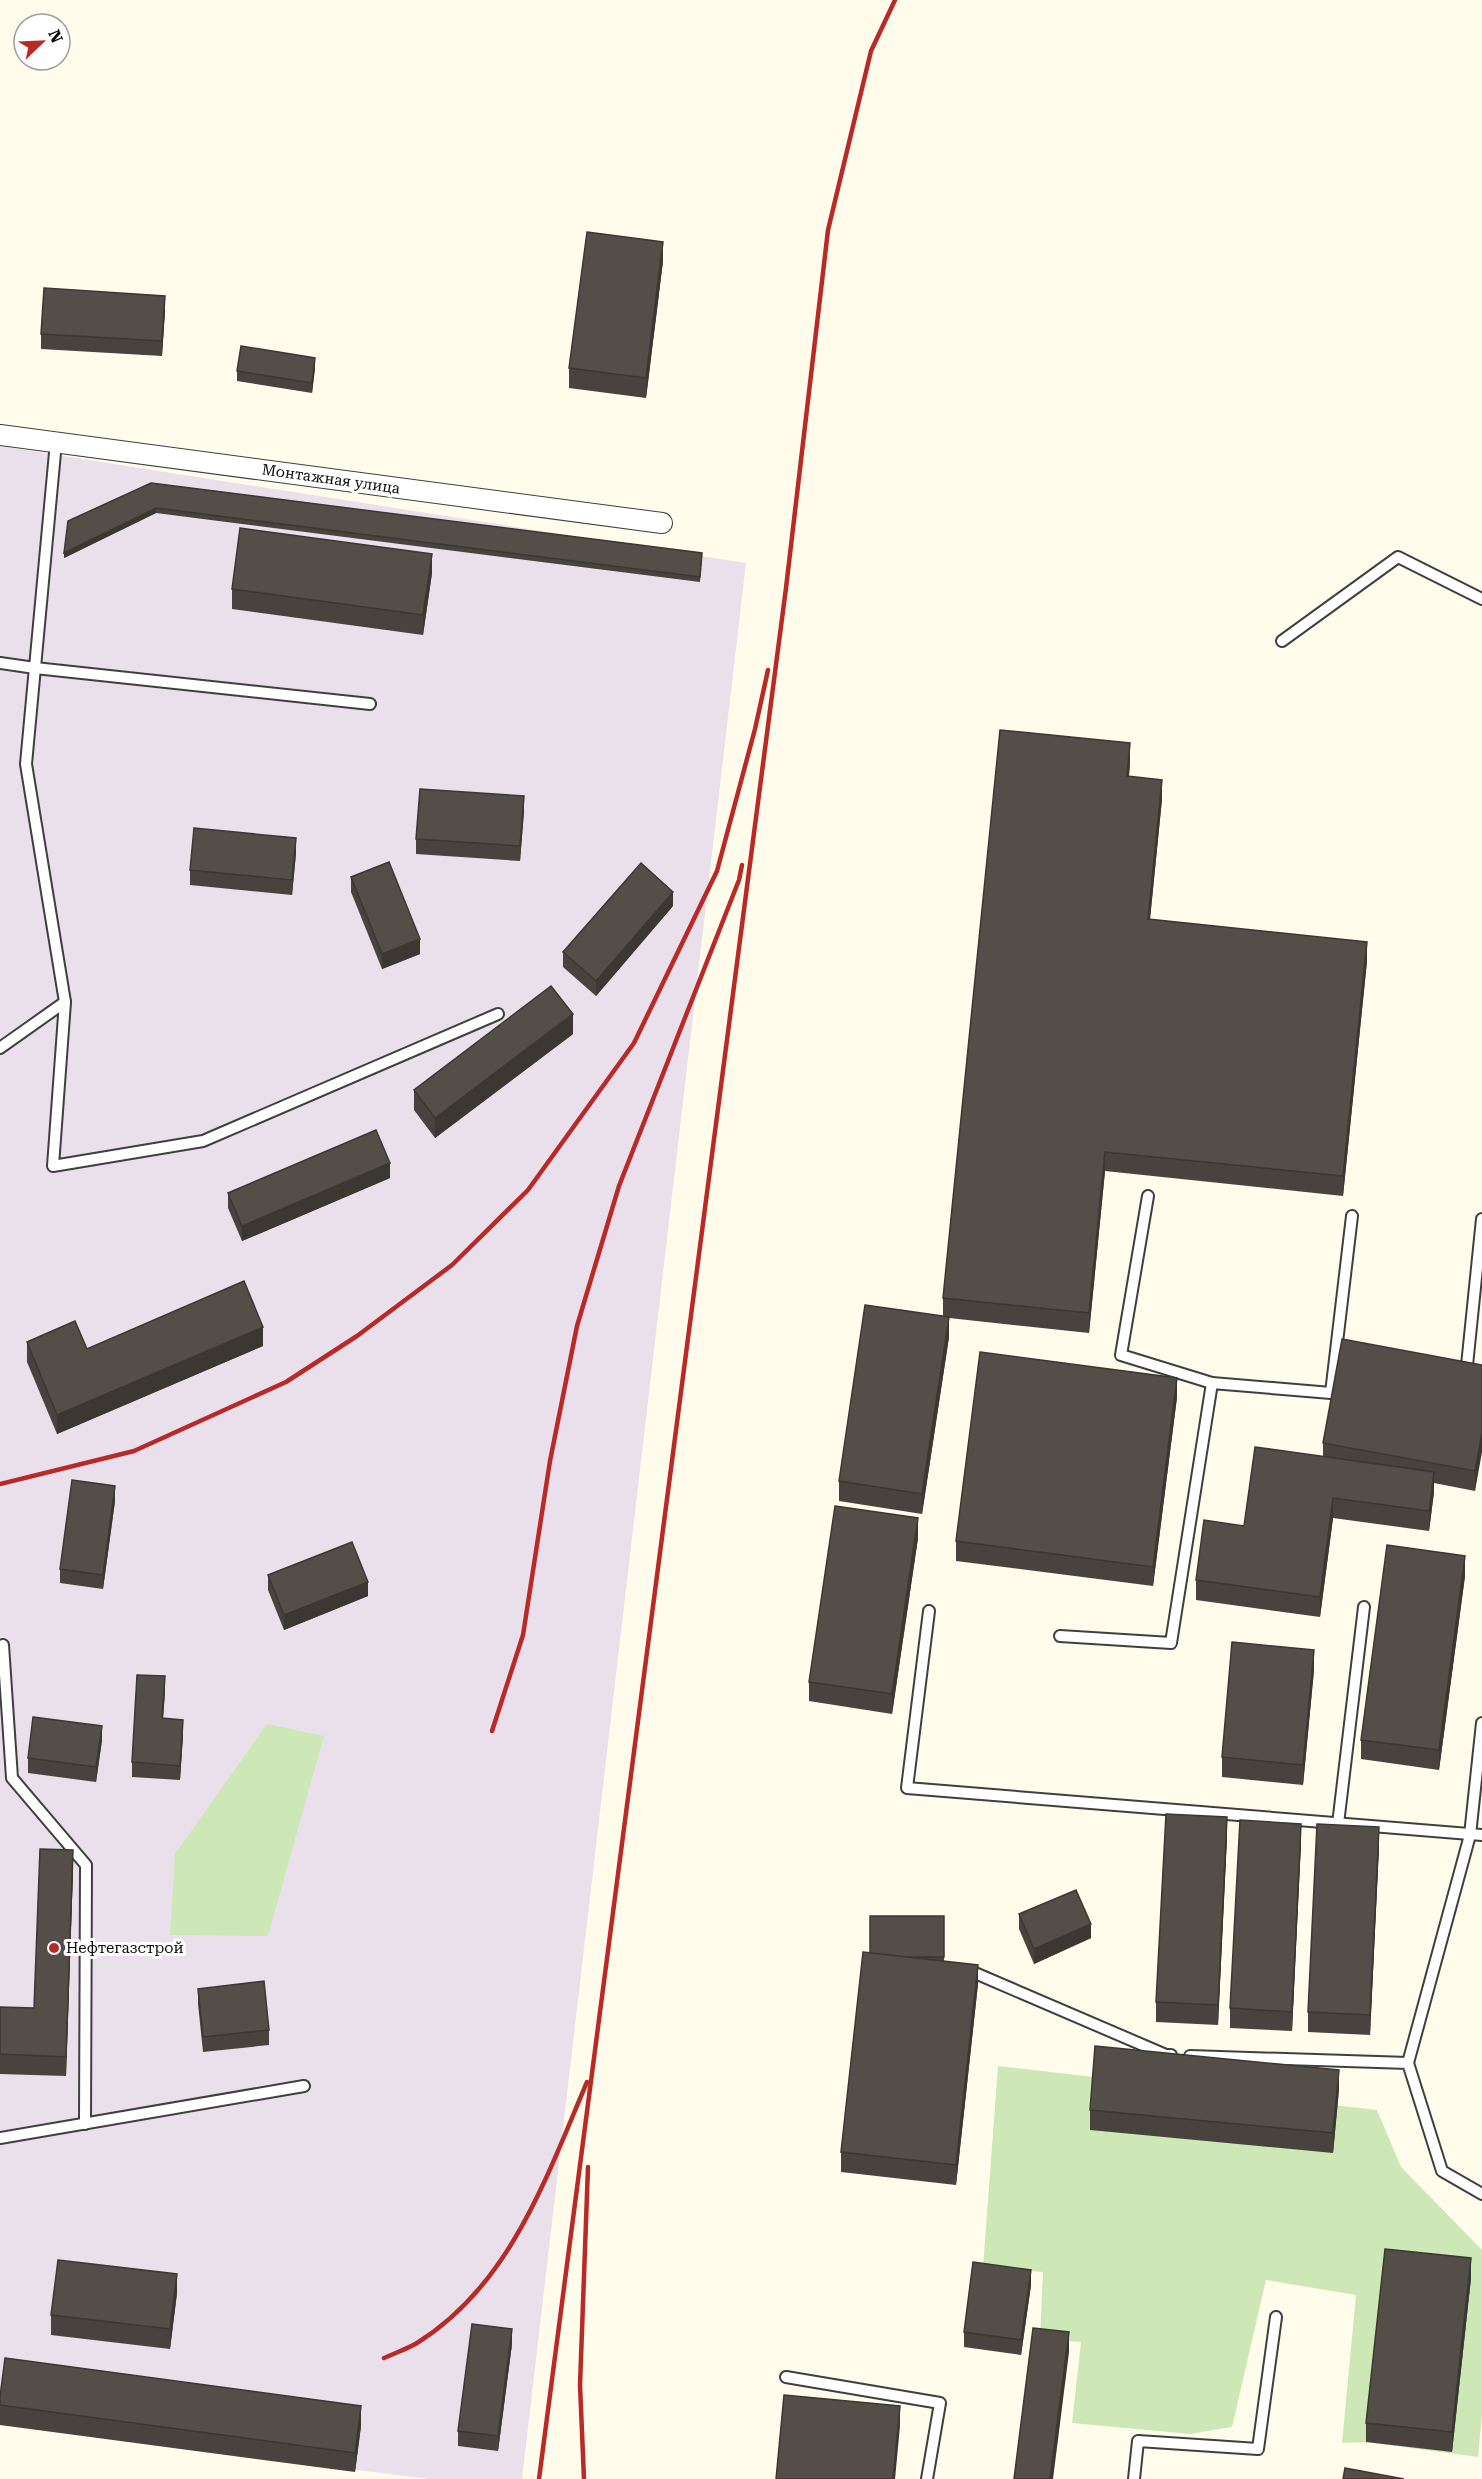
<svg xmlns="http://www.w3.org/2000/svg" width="1482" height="2479" font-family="'Roboto Serif',serif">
  <rect width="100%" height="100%" fill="#fffceb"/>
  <!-- industrial -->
  <polygon fill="#eae0eb" points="0,446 746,563 522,2479 429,2479 0,2425"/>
  <!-- grass -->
  <g fill="#cde8b6">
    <polygon points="267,1724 324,1736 268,1936 170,1935 175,1854"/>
    <polygon points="998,2066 1377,2110 1401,2167 1482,2250 1482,2415 1478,2457 1366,2442 1342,2443 1356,2295 1266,2280 1232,2427 1190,2434 1072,2423 1081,2342 1040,2339 1043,2272 983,2267"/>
  </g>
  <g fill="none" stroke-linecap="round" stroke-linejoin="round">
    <!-- service casing -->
    <g stroke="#3f3f3f" stroke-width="14">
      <g id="service">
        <polyline points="56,442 26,764 65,1002 53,1166 203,1141 498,1014"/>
        <polyline points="1282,641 1398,557 1482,599"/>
        <polyline points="0,663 35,668 370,704"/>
        <polyline points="0,1048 65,1002"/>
        <polyline points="1148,1196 1121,1355 1212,1383"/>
        <polyline points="1466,1375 1482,1219"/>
        <polyline points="1337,1393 1331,1393 1352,1216"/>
        <polyline points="929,1611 907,1788 1482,1835"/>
        <polyline points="1060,1636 1171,1643 1212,1383 1331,1393"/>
        <polyline points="3,1645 12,1778 86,1865 85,2124"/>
        <polyline points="1338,1824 1364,1607"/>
        <polyline points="975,1973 1166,2055 1171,2055"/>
        <polyline points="1190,2056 1408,2063 1442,2171 1482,2194"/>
        <polyline points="1408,2063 1470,1835 1482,1723"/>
        <polyline points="0,2138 304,2086"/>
        <polyline points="786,2377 940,2403 927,2479"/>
        <polyline points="1134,2479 1138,2441 1258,2449 1276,2317"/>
      </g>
    </g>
    <!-- minor casing -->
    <g stroke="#3f3f3f" stroke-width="22">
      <polyline id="minor" points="0,435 662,523"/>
    </g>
    <!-- service -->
    <use href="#service" stroke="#fff" stroke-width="10"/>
    <!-- minor -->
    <use href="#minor" stroke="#fff" stroke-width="20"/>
    <!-- rail -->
    <g stroke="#b82927" stroke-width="4.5">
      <polyline points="0,1484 134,1451 286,1382 357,1336 452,1265 528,1190 634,1043 717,871 755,729 768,670"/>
      <polyline points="492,1731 523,1635 550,1461 577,1326 619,1186 739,880 742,865"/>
      <path d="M384,2358C395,2353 407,2349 417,2343C510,2285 546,2178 587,2082"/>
      <polyline points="539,2479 786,588 828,230 871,51 895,0"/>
      <polyline points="584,2479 580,2385 588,2167"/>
    </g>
  </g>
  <!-- wall -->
  <g fill="#48433e">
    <polygon points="663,261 646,398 569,388 569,368"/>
    <polygon points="165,311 162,356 41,349 41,334"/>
    <polygon points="315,368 312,393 237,381 237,371"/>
    <polygon points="151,483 702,553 700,582 156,513 64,558"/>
    <polygon points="432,573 423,635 232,609 232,589"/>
    <polygon points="1130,763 1129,776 1162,799 1150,919 1367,961 1343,1196 1105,1171 1089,1333 949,1318 949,1337 922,1514 839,1501 839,1481 943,1317 943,1298"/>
    <polygon points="524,811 520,861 416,854 416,839"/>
    <polygon points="296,853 292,895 190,885 190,870"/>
    <polygon points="351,877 420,954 382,969 351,892"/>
    <polygon points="673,906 596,996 563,967 563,952"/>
    <polygon points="573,1034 435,1138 414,1110 414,1090"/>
    <polygon points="390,1178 242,1241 228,1208 228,1193"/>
    <polygon points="27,1342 87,1349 263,1346 57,1434 27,1362"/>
    <polygon points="1482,1365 1475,1491 1434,1483 1434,1492 1429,1531 1333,1518 1320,1617 1196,1600 1196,1580 1244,1526 1323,1457 1323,1443"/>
    <polygon points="1177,1397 1153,1586 956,1561 956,1541"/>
    <polygon points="115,1501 103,1589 60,1583 60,1569"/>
    <polygon points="918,1538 892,1714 809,1701 809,1682"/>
    <polygon points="268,1575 368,1596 284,1630 268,1590"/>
    <polygon points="1465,1576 1439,1770 1361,1759 1361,1740"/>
    <polygon points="1314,1670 1303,1785 1222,1777 1222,1757"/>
    <polygon points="165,1691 163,1719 183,1735 180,1780 132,1777 132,1762"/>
    <polygon points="102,1740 96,1782 28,1773 28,1758"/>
    <polygon points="1227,1837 1218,2025 1156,2022 1156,2002"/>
    <polygon points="1301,1843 1292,2031 1230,2028 1230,2008"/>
    <polygon points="1379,1847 1370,2035 1308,2032 1308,2012"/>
    <polygon points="73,1870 66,2076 0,2074 0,2007 34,2008"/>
    <polygon points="1019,1914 1091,1938 1034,1964 1019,1929"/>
    <polygon points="944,1916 944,1961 978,1984 956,2185 841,2172 841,2152 870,1953"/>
    <polygon points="198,1989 269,2030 269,2045 203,2052 198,2004"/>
    <polygon points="1339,2089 1333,2153 1090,2130 1090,2110"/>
    <polygon points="1471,2278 1452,2452 1366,2442 1366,2423"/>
    <polygon points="1031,2285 1021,2355 964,2347 964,2332"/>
    <polygon points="177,2293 170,2349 51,2335 51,2315"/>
    <polygon points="512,2344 498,2451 458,2446 458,2431"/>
    <polygon points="0,2397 361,2426 355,2472 0,2425"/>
  </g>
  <!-- shaded-wall -->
  <g fill="#3b3732">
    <polygon points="663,242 663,261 646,398 646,378"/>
    <polygon points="165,296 165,311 162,356 162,341"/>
    <polygon points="315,358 315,368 312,393 312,383"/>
    <polygon points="156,508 156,513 64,558 64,553"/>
    <polygon points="432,554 432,573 423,635 423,615"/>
    <polygon points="1130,743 1130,763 1127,796 1127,776"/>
    <polygon points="1162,780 1162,799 1148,939 1148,919"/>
    <polygon points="524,796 524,811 520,861 520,846"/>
    <polygon points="296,838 296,853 292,895 292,880"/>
    <polygon points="673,892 673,906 596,996 596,981"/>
    <polygon points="420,939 420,954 382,969 382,954"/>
    <polygon points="1367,942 1367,961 1343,1196 1343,1176"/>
    <polygon points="573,1014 573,1034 435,1138 435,1118"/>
    <polygon points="1105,1152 1105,1171 1089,1333 1089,1313"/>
    <polygon points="390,1163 390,1178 242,1241 242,1226"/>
    <polygon points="949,1317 949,1337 922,1514 922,1494"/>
    <polygon points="263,1327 263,1346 57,1434 57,1415"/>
    <polygon points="1177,1378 1177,1397 1153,1586 1153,1567"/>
    <polygon points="1482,1432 1482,1452 1475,1491 1475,1471"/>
    <polygon points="1434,1472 1434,1492 1429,1531 1429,1511"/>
    <polygon points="115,1486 115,1501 103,1589 103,1575"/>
    <polygon points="1333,1498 1333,1518 1320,1617 1320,1597"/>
    <polygon points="918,1518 918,1538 892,1714 892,1694"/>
    <polygon points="1465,1556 1465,1576 1439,1770 1439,1750"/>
    <polygon points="368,1582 368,1596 284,1630 284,1615"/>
    <polygon points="1314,1650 1314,1670 1303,1785 1303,1765"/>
    <polygon points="165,1676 165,1691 162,1733 162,1718"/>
    <polygon points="183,1720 183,1735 180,1780 180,1766"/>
    <polygon points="102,1726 102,1740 96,1782 96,1767"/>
    <polygon points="1227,1817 1227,1837 1218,2025 1218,2005"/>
    <polygon points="1301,1824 1301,1843 1292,2031 1292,2012"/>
    <polygon points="1379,1827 1379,1847 1370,2035 1370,2015"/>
    <polygon points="73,1850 73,1870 66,2076 66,2057"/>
    <polygon points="1091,1924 1091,1938 1034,1964 1034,1949"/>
    <polygon points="978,1965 978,1984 956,2185 956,2165"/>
    <polygon points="1339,2070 1339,2089 1333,2153 1333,2133"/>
    <polygon points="1471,2258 1471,2278 1452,2452 1452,2432"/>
    <polygon points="1031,2270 1031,2285 1021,2355 1021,2340"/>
    <polygon points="177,2274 177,2293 170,2349 170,2329"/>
    <polygon points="512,2329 512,2344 498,2451 498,2436"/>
    <polygon points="1069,2332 1069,2352 1053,2479 1050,2479"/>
    <polygon points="361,2406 361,2426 355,2472 355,2453"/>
    <polygon points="900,2406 900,2426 895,2479 893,2479"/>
  </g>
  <!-- building -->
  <g fill="#544e48" stroke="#3b3732" stroke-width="1.5">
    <polygon points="587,232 663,242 646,378 569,368"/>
    <polygon points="44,288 165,296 162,341 41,334"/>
    <polygon points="241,346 315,358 312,383 237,371"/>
    <polygon points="151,483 702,553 700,577 156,508 64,553 68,521"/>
    <polygon points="240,528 432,554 423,615 232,589"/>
    <polygon points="1000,730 1130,743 1127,776 1162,780 1148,919 1367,942 1343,1176 1105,1152 1089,1313 943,1298"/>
    <polygon points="420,789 524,796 520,846 416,839"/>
    <polygon points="194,828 296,838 292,880 190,870"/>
    <polygon points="389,862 420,939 382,954 351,877"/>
    <polygon points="641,863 673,892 596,981 563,952"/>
    <polygon points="551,986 573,1014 435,1118 414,1090"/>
    <polygon points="376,1130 390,1163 242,1226 228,1193"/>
    <polygon points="244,1281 263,1327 57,1415 27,1342 75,1321 87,1349"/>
    <polygon points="865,1305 949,1317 922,1494 839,1481"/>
    <polygon points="1342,1339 1482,1365 1482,1432 1475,1471 1323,1443"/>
    <polygon points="980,1352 1177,1378 1153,1567 956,1541"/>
    <polygon points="1255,1447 1434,1472 1429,1511 1333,1498 1320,1597 1196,1580 1204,1520 1244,1526"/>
    <polygon points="72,1480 115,1486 103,1575 60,1569"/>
    <polygon points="835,1506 918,1518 892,1694 809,1682"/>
    <polygon points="352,1542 368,1582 284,1615 268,1575"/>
    <polygon points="1387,1545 1465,1556 1439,1750 1361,1740"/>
    <polygon points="1232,1642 1314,1650 1303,1765 1222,1757"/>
    <polygon points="137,1675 165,1676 162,1718 183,1720 180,1766 132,1762"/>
    <polygon points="33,1717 102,1726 96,1767 28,1758"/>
    <polygon points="1166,1814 1227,1817 1218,2005 1156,2002"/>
    <polygon points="1240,1820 1301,1824 1292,2012 1230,2008"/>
    <polygon points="1317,1824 1379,1827 1370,2015 1308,2012"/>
    <polygon points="40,1849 73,1850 66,2057 0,2054 0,2007 34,2008"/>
    <polygon points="1076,1890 1091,1924 1034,1949 1019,1914"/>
    <polygon points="870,1916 944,1916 944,1957 904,1957 870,1953"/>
    <polygon points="863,1952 978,1965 956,2165 841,2152"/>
    <polygon points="264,1981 269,2030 203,2037 198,1989"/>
    <polygon points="1095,2046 1339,2070 1333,2133 1090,2110"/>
    <polygon points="1385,2249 1471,2258 1452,2432 1366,2423"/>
    <polygon points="58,2260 177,2274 170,2329 51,2315"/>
    <polygon points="973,2262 1031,2270 1021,2340 964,2332"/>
    <polygon points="472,2324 512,2329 498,2436 458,2431"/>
    <polygon points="1033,2328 1069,2332 1050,2479 1014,2479"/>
    <polygon points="5,2358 361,2406 355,2453 0,2405 0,2397"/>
    <polygon points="784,2395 900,2406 893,2479 776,2479"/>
    <polygon points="1345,2468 1404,2479 1343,2479"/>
  </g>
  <!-- markers -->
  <circle fill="#b82927" stroke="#fff" stroke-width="2" cx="54" cy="1948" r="6"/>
  <g text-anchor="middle" stroke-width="6" stroke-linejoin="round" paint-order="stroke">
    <!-- street labels -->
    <g font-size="15" fill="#0c0c0c" stroke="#fff">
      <text transform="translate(331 479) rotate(8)" y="5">Монтажная улица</text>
    </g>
    <!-- poi labels -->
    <g font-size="15" fill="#0c0c0c" stroke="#fff" text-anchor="start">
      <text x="66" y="1953">Нефтегазстрой</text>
    </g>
  </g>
  <!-- north arrow -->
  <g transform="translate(42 42) rotate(67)"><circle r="28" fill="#ffffff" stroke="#9e9e9e" stroke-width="1.5"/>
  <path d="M0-4.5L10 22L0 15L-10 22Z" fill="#b82927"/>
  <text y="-9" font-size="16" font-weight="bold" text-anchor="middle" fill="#0c0c0c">N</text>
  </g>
</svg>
